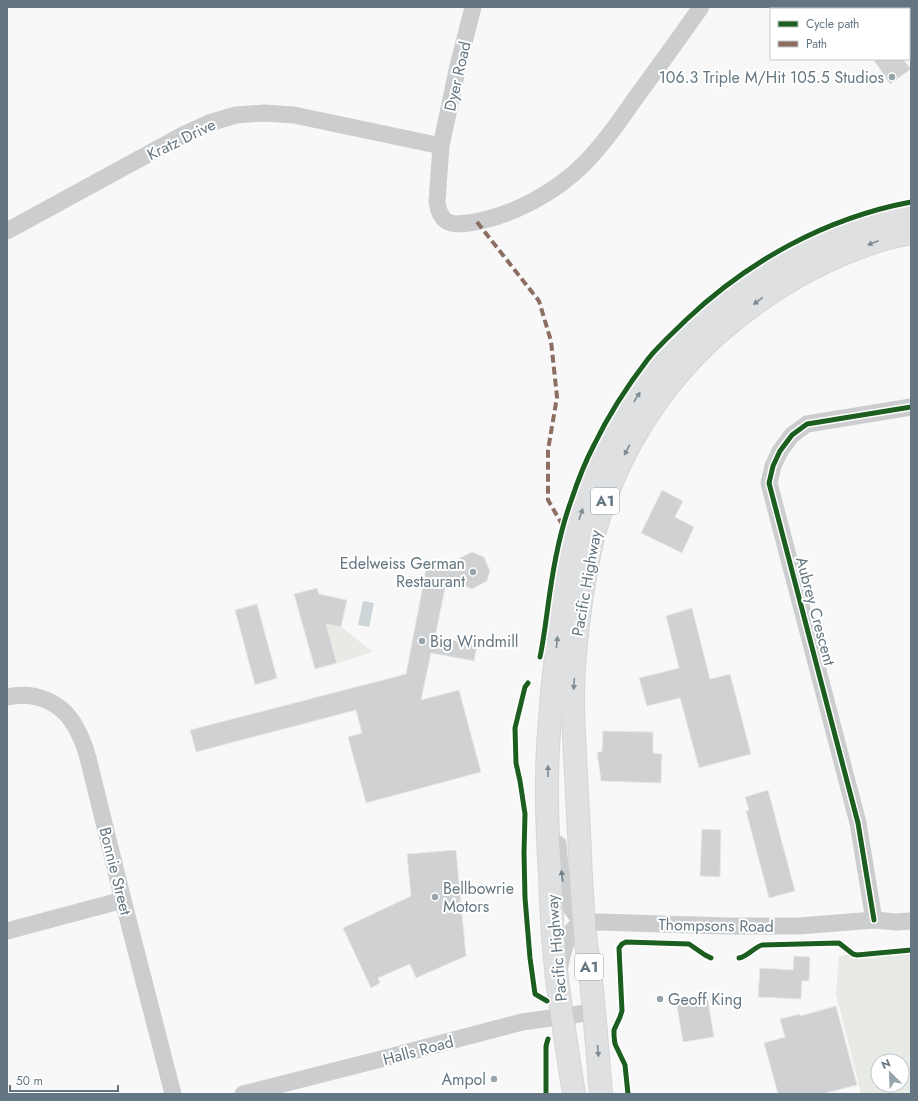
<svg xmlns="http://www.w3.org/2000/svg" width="918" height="1101" font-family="Jost,sans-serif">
  <rect width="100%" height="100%" fill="#f8f8f8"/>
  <!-- green -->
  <g fill="#e7eae5" fill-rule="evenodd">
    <polygon points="324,616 330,624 341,627 373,652 337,663"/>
    <path d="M911,948V1094H861L836,994L839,956ZM878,1061H902V1085H878Z"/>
  </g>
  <!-- water -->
  <polygon fill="#cdd5d8" points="363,601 374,603 369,627 358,625"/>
  <!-- building -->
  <g fill="#cfd1d2" stroke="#e8e8e8">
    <polygon points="873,59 903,59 911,69 890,84"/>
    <polygon points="662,490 683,501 675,517 694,527 682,553 641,533"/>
    <polygon points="472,552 484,557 490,571 487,581 472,589 447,579 435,637 477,645 474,661 431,653 421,700 459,690 481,772 366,803 348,737 362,733 356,710 196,752 190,730 406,674 428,559 456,565 458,559"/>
    <polygon points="317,588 319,594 347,600 341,627 326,624 337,663 315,669 294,594"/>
    <polygon points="257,604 277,678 255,685 235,610"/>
    <polygon points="692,608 710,679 730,674 751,754 699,768 680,698 647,706 639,678 679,668 666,616"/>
    <polygon points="603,731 653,732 653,753 662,754 661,783 601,781 597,752 602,752"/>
    <polygon points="768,790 795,891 769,898 746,811 749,810 745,797"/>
    <polygon points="702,829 721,830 720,877 700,876"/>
    <polygon points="456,850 466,956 416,978 410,964 378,978 380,983 371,988 343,928 411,896 407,854"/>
    <polygon points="794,956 810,957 809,981 802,981 801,999 758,997 760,968 793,970"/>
    <polygon points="707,995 714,1037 683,1042 676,1000"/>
    <polygon points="836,1006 857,1085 822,1094 778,1094 764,1043 785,1037 780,1019 800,1014 800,1016"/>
  </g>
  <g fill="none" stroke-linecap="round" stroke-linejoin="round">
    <!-- highway casing -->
    <g stroke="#d4d5d5" stroke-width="24">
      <g id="highway">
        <path d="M574,1094C568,1056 562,1017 557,979C553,944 551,909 550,873C547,831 546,789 548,747C550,717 552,687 556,657C560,614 564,569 576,527C590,477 614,427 645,385C673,347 710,313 747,286C771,268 798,255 826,242C843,235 862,227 880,222C890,219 901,217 911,215"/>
        <path d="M601,1094C598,1056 595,1019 591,981C589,961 585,941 584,920C580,879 580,838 577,797C576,765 573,732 573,700C573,658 578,618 585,577C588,560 591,543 596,527C617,453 660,385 717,334C765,292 820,259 881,240C891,237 901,235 911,233"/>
      </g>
    </g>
    <!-- minor -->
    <g stroke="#cbcdce" stroke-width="17">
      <path d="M473,7L458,66L441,146L437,202C440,222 449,226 468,223C511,217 555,193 585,163C605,142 621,119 637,96C659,66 680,37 701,7"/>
      <polyline points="7,231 183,135 209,123 236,115 264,113 294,115 441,146"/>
      <path d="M7,697C34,691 61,701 75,726C81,736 85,747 88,758L123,900L173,1094"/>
      <path d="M558,844C560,862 560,884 566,900C570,909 577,916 584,923"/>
      <polyline points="874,920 858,823 769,483 773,466 780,451 792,435 807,424 911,407"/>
      <polyline points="7,931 123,900"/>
      <path d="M559,970C563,954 566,926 585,923C590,922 596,922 601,922L726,926H799L874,920L896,922L911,921"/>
      <polyline points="243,1094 393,1056 522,1022 594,1012"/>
    </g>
    <!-- highway -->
    <use href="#highway" stroke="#dfe0e1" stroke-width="22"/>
    <!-- quiet -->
    <polyline stroke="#8d6e63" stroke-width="4" stroke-dasharray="8 4" stroke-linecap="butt" points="477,222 539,301 551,341 557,397 548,450 548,500 563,526"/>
    <!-- cycleway casing -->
    <g stroke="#fff" stroke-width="8">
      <g id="cycleway">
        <path d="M540,657C543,643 545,628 547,613C552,575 558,537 571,501C577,483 585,462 594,445C608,416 628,385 648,359C659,345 673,333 686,320C748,261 826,218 911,202"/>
        <polyline points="528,683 525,687 515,728 516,763 520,781 525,814 524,853 525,898 530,958 535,994 547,1001"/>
        <polyline points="874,920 858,823 769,483 773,466 780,451 792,435 807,424 911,407"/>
        <path d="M739,958C748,956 753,948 762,945L839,943L853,954L857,955L911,950"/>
        <polyline points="546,1094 546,1046 548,1039"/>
        <polyline points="628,1094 625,1065 615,1044 614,1036 614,1030 620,1017 622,1011 619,948 622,944 626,942 689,944 705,955 711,958"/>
      </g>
    </g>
    <!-- cycleway -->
    <use href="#cycleway" stroke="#1b5e20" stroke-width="5"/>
  </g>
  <!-- one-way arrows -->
  <defs><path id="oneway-solid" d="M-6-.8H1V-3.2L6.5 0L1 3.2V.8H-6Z"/></defs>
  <g fill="#7d8b94">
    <use href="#oneway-solid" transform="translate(873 243) rotate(159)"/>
    <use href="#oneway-solid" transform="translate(758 301) rotate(143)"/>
    <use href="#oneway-solid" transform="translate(637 397) rotate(-57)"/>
    <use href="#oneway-solid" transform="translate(627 450) rotate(118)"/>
    <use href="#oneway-solid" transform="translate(581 514) rotate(-71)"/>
    <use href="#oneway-solid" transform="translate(557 642) rotate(-84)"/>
    <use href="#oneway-solid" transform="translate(574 684) rotate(93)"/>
    <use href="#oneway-solid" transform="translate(548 771) rotate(-89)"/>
    <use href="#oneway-solid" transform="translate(598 1051) rotate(85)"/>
  </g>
  <use fill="#6e7f89" href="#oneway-solid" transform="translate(562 876) rotate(-97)"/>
  <!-- markers -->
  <g fill="#98a4ab" stroke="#fff" stroke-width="1.5">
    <circle cx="892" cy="77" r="4"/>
    <circle cx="473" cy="572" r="4"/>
    <circle cx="422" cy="641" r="4"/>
    <circle cx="435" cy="897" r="4"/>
    <circle cx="660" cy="999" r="4"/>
    <circle cx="494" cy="1079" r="4"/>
  </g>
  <g text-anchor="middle" stroke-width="4" stroke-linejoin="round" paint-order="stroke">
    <!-- shield labels -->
    <g fill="#fff" stroke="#929fa7" stroke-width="1">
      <rect x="591" y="488" width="28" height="26" rx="3"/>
      <rect x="575" y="954" width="28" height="26" rx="3"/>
    </g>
    <g font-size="15" font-weight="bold" fill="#647681">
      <text x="605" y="506">A1</text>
      <text x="589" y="972">A1</text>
    </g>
    <!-- street labels -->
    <g font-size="16" fill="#647681" stroke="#fff">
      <text transform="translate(457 76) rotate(-77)" y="6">Dyer Road</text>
      <text transform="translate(181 139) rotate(-26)" y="6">Kratz Drive</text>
      <text transform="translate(586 583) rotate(-80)" y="6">Pacific Highway</text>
      <text transform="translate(816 611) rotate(75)" y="6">Aubrey Crescent</text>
      <text transform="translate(116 871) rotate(76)" y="6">Bonnie Street</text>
      <text transform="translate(716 925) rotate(1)" y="6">Thompsons Road</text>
      <text transform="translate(556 948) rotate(-95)" y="6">Pacific Highway</text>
      <text transform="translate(418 1050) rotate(-15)" y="6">Halls Road</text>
    </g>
    <!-- poi labels -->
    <g font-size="16" fill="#647681" stroke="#fff" text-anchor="end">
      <text x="884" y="83">106.3 Triple M/Hit 105.5 Studios</text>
      <text x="465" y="569">Edelweiss German<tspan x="465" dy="18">Restaurant</tspan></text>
      <text x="430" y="647" text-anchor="start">Big Windmill</text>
      <text x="443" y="894" text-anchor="start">Bellbowrie<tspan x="443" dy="18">Motors</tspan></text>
      <text x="668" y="1005" text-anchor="start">Geoff King</text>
      <text x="486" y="1085">Ampol</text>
    </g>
  </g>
  <!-- border -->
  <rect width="918" height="1101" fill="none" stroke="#647681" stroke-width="16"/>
  <!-- legend -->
  <rect x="770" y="8" width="140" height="52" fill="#ffffff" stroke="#c1c8cd"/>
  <rect x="778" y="21" width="20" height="6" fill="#1b5e20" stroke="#c1c8cd"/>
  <text x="806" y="28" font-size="12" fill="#647681">Cycle path</text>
  <rect x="778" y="41" width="20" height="6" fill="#8d6e63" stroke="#c1c8cd"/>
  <text x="806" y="48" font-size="12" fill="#647681">Path</text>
  <!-- north arrow -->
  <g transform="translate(890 1073) rotate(336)"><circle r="19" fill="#ffffff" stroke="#c1c8cd"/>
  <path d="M0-3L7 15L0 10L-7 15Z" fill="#98a4ab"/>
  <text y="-6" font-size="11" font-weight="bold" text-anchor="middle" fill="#647681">N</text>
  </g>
  <!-- scale -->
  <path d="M10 1085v6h108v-6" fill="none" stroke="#647681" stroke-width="2"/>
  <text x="16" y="1085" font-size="12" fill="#647681" stroke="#ffffff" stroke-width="3" paint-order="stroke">50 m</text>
</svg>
